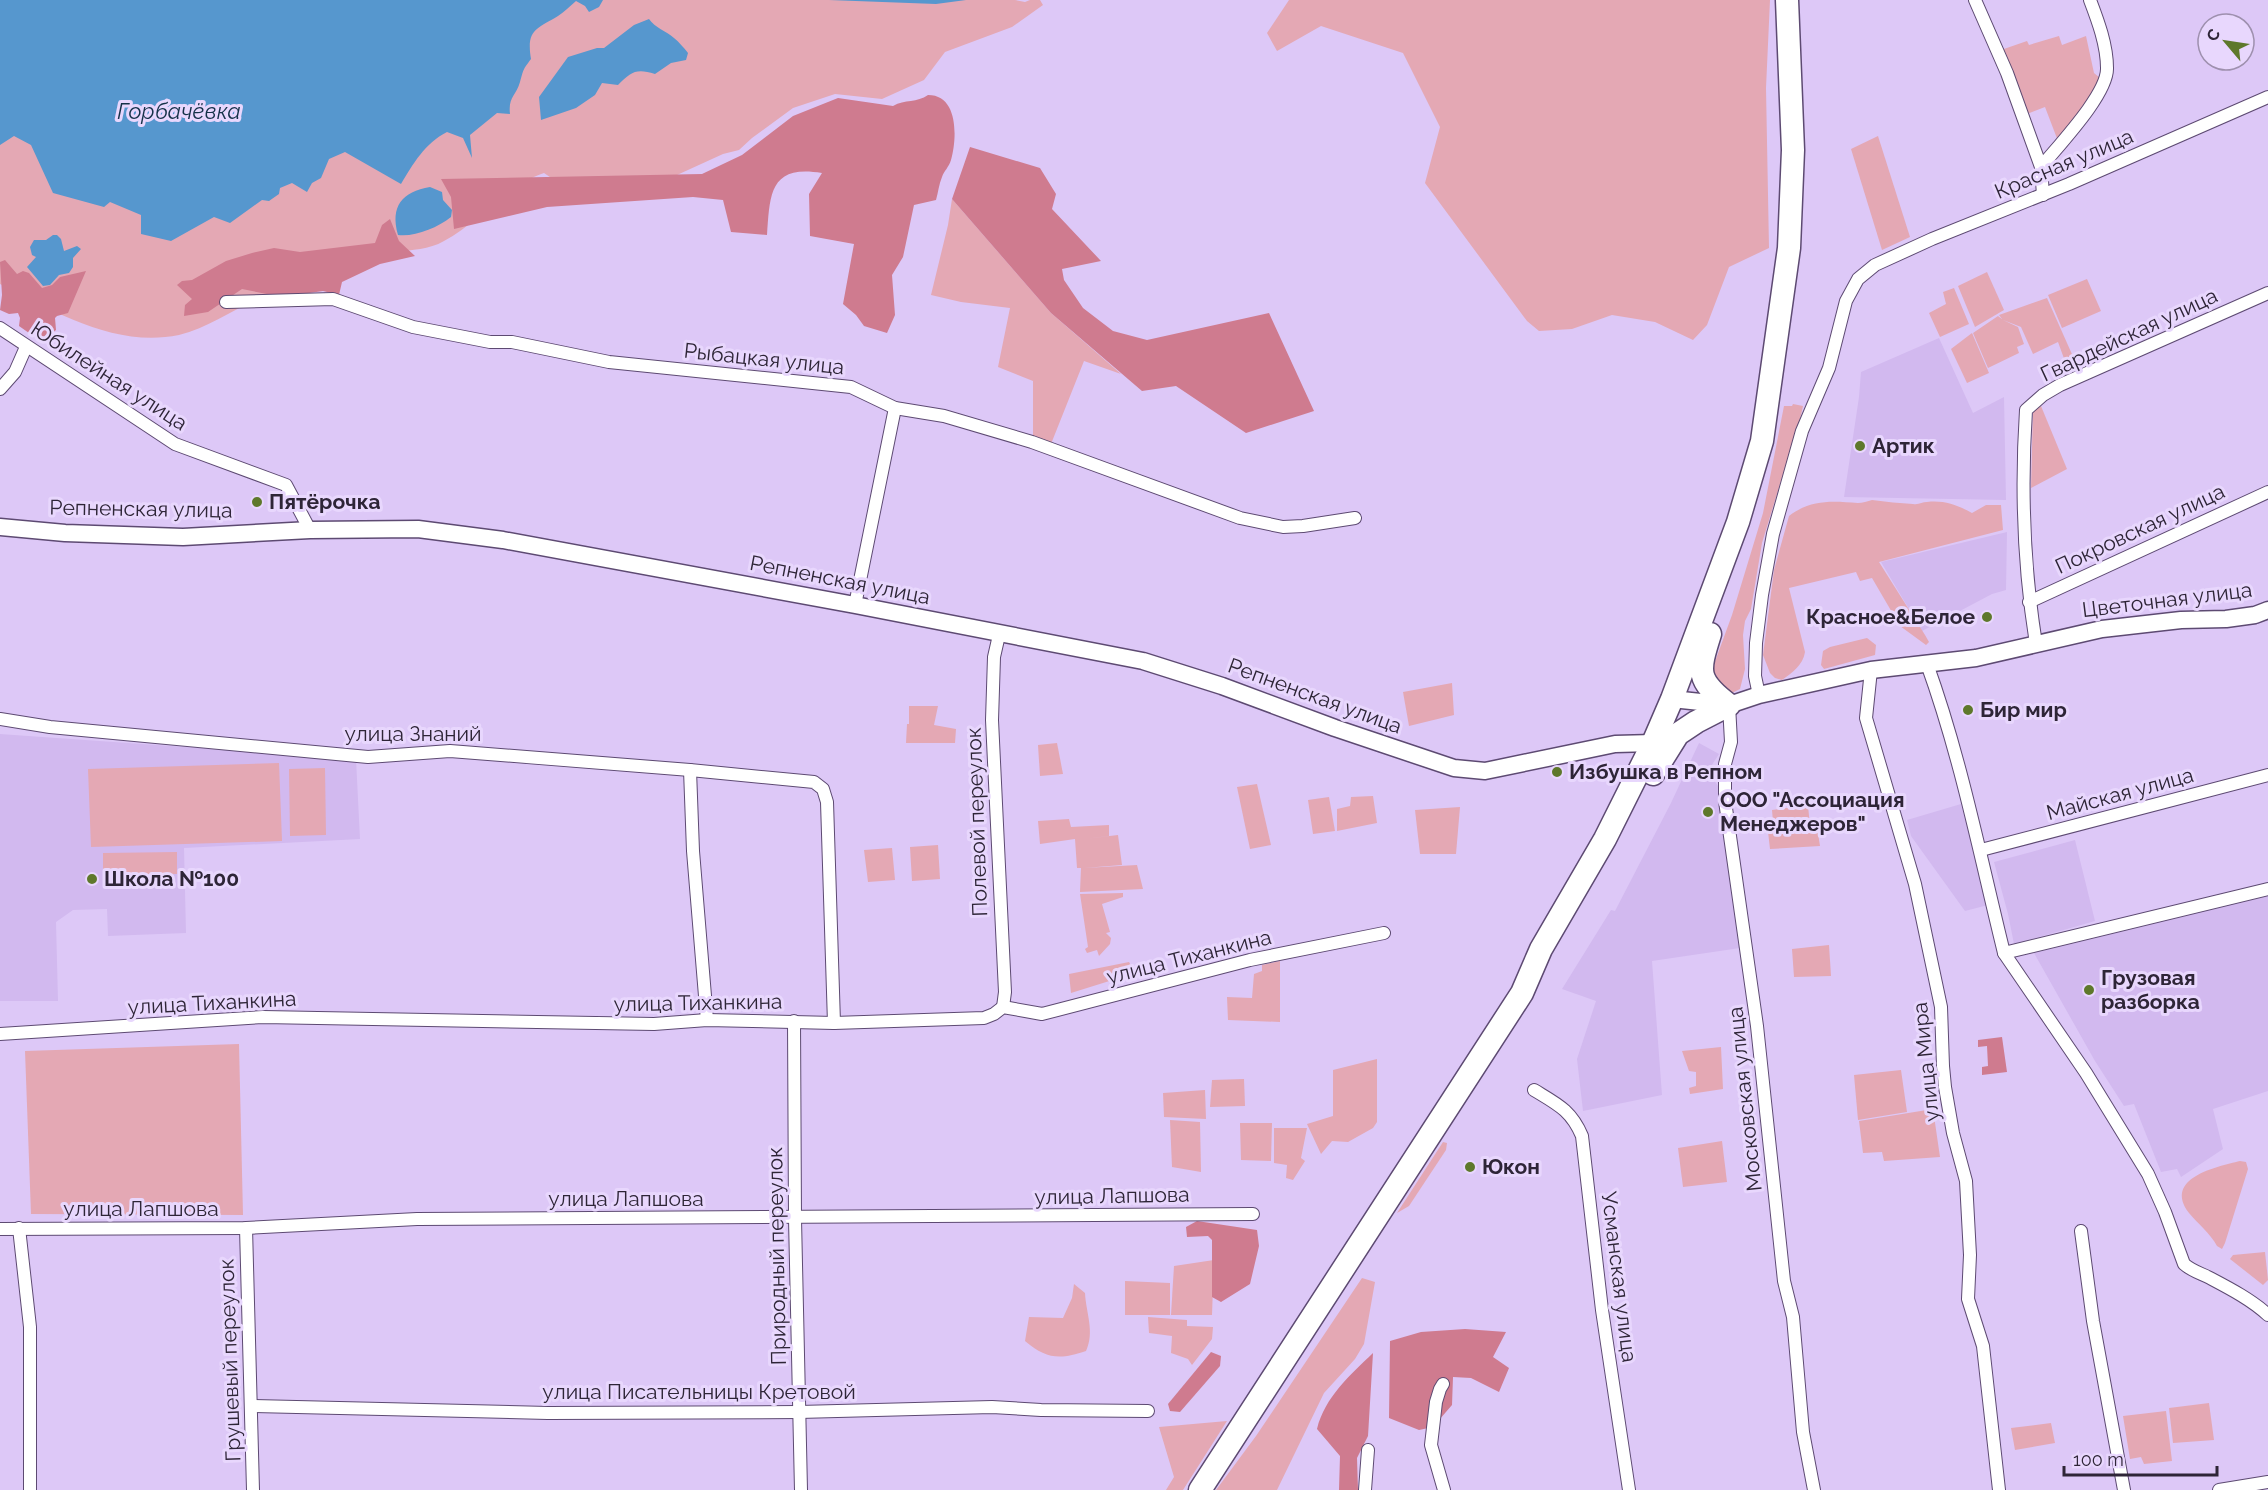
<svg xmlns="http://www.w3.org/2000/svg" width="2268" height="1490" font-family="Raleway,sans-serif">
  <rect width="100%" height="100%" fill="#ddc8f7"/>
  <!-- built -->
  <g fill="#d2b9ef">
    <polygon points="1939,338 1973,413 2004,397 2006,500 1844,497 1859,397 1861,372"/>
    <polygon points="2007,532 2006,590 1992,594 1922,631 1881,562"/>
    <polygon points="0,734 356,759 360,839 184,848 186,933 108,936 107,909 73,910 56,922 58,1001 0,1001"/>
    <polygon points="1699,743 1719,754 1708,771 1722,792 1740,948 1652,961 1662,1095 1583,1111 1577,1059 1596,1001 1562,989 1611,910 1615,911 1671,803"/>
    <polygon points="1961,804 1988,905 1965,911 1911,836 1907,820"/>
    <polygon points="2075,840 2095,921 2014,944 2008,914 1994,862"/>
    <polygon points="2268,896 2268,1091 2213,1109 2223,1149 2181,1177 2177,1169 2161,1172 2134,1104 2124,1106 2095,1061 2034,953"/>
  </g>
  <!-- green -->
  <g fill="#e4a8b4">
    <path d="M0,0H1015L1025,2L1030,0H1040L1043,5L1012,27L945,52L924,80L882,99L835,94L793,108L752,138L739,150L723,154L677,175L572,192L544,173C506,186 479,222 444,241C429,250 412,249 395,253C369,260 344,270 318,279C299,285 280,289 262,297C235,308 209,328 179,335C115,348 55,312 0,284Z"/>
    <polygon points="1289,0 1770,0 1766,88 1769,248 1729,267 1707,325 1693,340 1655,322 1612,315 1572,329 1539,331 1527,321 1425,183 1440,127 1403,53 1321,26 1277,51 1267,33"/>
    <polygon points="2059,36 2062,45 2086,36 2094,73 2100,78 2098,86 2058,141 2045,107 2027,114 2001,50 2027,41 2029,45"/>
    <polygon points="1878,136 1910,237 1882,250 1851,149"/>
    <polygon points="952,199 1051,313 1121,374 1084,361 1051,444 1033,437 1033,381 998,367 1010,308 961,302 931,295 948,225"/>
    <polygon points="1987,272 2004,310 1975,327 1958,286"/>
    <polygon points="2087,279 2101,311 2062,328 2048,295"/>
    <polygon points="1954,288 1969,324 1940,337 1929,313 1946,304 1943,292"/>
    <polygon points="2047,298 2075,361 2066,364 2058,342 2033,354 2021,327 2003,320 2018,327 2024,344 2017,347 2019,353 1988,368 1973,333 1998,316 2002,319 1999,315"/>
    <polygon points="1972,333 1989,373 1967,383 1951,349"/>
    <polygon points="1793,404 1803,406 1801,415 1762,543 1751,609 1745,621 1743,635 1745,669 1740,689 1732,693 1726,691 1713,676 1713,667 1732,615 1763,513 1784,406 1792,406"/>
    <polygon points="2041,406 2067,469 2031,488 2033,408"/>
    <path d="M1872,500C1886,502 1900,503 1913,504C1919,505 1922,502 1927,502C1944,500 1957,505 1972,513L1986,505H2001L2003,530L1879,562L1925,635L1929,642L1926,645L1900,626L1872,578L1860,581L1856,572L1789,588L1805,652C1803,665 1792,673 1782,680L1775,678L1770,673L1763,655L1774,570L1789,516C1811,499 1832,501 1858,503C1862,503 1868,501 1872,500Z"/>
    <polygon points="1867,638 1876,645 1875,655 1824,669 1821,665 1823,651 1830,647"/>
    <polygon points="1452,683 1454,715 1409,726 1403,692"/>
    <polygon points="909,706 938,706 934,725 956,729 955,743 906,743 907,724 909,724"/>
    <polygon points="1057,743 1063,774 1040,776 1038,745"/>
    <polygon points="279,763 282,841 91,847 88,769"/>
    <polygon points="325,768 326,835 290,836 289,769"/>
    <polygon points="1257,784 1271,845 1250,849 1237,787"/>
    <polygon points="1373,796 1377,823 1337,831 1337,809 1350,806 1351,797"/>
    <polygon points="1329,797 1335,831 1313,834 1308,800"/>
    <polygon points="1808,805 1810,827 1817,827 1820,846 1770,849 1767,823 1773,822 1772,810"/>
    <polygon points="1460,807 1456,854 1420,854 1415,810"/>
    <polygon points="1069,819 1071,827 1109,825 1109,836 1076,840 1118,835 1122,865 1084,868 1137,865 1143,889 1080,892 1081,868 1077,868 1075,839 1040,844 1038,821"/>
    <polygon points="938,845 940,879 912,881 910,847"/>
    <polygon points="892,848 895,880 868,882 864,850"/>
    <polygon points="177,852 177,874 103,875 103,853"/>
    <polygon points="1123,893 1123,897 1102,904 1110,932 1106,933 1111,938 1110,944 1099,956 1097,950 1087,953 1085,949 1088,947 1080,894"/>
    <polygon points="1829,945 1831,976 1794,977 1792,949"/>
    <polygon points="1280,961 1280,1022 1228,1020 1227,997 1252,998 1254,974 1262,971 1262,965"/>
    <polygon points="1129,962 1135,973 1071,993 1069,974"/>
    <polygon points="239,1044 243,1215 31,1214 25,1051"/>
    <polygon points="1721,1047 1723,1089 1690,1094 1689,1088 1696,1086 1696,1072 1689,1071 1682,1051"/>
    <polygon points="1377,1059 1377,1122 1373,1128 1348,1142 1332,1141 1321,1154 1307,1124 1333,1116 1333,1070"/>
    <polygon points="1901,1070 1907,1112 1858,1120 1854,1075"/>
    <polygon points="1244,1079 1245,1106 1210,1107 1212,1080"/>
    <polygon points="1205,1090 1206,1119 1164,1117 1163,1093"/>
    <polygon points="1933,1109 1940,1157 1884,1161 1882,1152 1863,1153 1859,1121"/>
    <polygon points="1170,1120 1200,1122 1201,1172 1172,1167"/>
    <polygon points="1240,1123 1272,1123 1271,1161 1241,1160"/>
    <polygon points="1274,1128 1307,1128 1301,1158 1305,1161 1293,1180 1286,1178 1287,1165 1274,1163"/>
    <polygon points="1722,1141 1727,1182 1683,1187 1678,1148"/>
    <polygon points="1443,1142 1447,1143 1446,1150 1409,1206 1397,1213"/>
    <path d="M2240,1161L2246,1162L2248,1169L2225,1243L2222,1249L2217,1246C2210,1233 2198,1224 2189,1213C2163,1178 2216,1167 2240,1161Z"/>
    <polygon points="2265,1252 2268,1280 2263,1285 2230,1259 2233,1255"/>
    <polygon points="1214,1260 1212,1315 1171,1315 1174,1266"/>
    <polygon points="1362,1278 1375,1282 1364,1344 1355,1359 1324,1393 1277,1490 1216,1490 1256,1436"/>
    <polygon points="1125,1281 1170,1283 1170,1315 1125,1315"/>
    <path d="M1074,1284L1085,1293C1086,1313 1095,1332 1086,1351C1060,1360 1046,1359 1025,1341L1029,1317L1063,1318L1072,1298Z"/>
    <polygon points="1148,1317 1187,1320 1187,1326 1213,1327 1212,1339 1192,1365 1188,1359 1171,1353 1172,1336 1149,1333"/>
    <polygon points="2209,1403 2214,1440 2173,1443 2169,1408"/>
    <polygon points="2166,1411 2172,1461 2144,1464 2141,1457 2130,1459 2123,1416"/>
    <polygon points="1227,1421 1183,1490 1166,1490 1174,1477 1159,1427"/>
    <polygon points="2051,1423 2055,1443 2015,1450 2011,1428"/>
  </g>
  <!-- forest -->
  <g fill="#cf7b8f">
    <path d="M928,95C959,95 957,139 951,160C949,167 944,171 942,177C939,184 938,193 936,200L914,205L903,257L892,275L895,315L887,333L864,326L856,315L843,304L854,244L810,236L809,194L822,173C769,164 770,195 767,235L731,232L723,200L693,197L547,207L454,229L451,197L441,179L702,174L742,155L793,116L838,98L893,106C905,99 917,103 928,95Z"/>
    <polygon points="970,147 1040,168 1056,194 1052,209 1101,261 1062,269 1064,280 1083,308 1113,331 1147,340 1269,313 1314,411 1246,433 1176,386 1142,391 1051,313 952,199"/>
    <polygon points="390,219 399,241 415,256 380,264 342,282 339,295 323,291 282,297 242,289 208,312 184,316 185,305 192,299 177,285 182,281 192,280 226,261 252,253 274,248 300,252 375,243 382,225"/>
    <polygon points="5,260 17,274 23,271 29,273 42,288 52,285 60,277 86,271 68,313 57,316 55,318 56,330 46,338 29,333 19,326 20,318 18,313 9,314 0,310 2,295 0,262"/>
    <polygon points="2002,1037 2007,1072 1982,1075 1982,1067 1988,1066 1987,1046 1978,1047 1978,1040"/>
    <polygon points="1197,1221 1257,1230 1259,1246 1250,1284 1221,1302 1212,1297 1212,1240 1208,1236 1187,1237 1186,1227"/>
    <polygon points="1465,1329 1506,1332 1493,1357 1509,1368 1499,1392 1471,1378 1453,1377 1452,1405 1433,1427 1419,1430 1389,1418 1390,1341 1421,1332"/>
    <polygon points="1211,1352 1221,1356 1220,1366 1180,1412 1170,1411 1168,1404"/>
    <path d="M1373,1353L1368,1436L1357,1458L1358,1490H1339L1340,1456L1317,1429C1325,1397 1350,1375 1373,1353Z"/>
  </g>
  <!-- water -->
  <g fill="#5697ce">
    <path d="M0,0H603L599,7L589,12L585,6L576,1C570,6 564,12 558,16C537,29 526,29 531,59C522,71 524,69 520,82C516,96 508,97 510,114L497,113L470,135L472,158L463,138L447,132C425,143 413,164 401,184L345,152L329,159L321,178L312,183L307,192L292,183L280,188L279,194L269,201L262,200L230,223L214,217L171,241L141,234V215L110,202L104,207L53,193L31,145L14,136L0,145Z"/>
    <polygon points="829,0 966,0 936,4"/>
    <path d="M649,19C655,28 666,31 674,38C679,42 684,48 688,53L686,60L671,63L655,74C636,68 631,72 618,85L602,83L595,95L576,108L541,120L539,97L568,57L597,48H604L634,25Z"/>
    <path d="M430,187L442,192L443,200L452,210L451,217C437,228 415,237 398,235C390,206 402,192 430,187Z"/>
    <polygon points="53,235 57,235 61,239 64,251 77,246 81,249 73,258 73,267 69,273 59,275 50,285 43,286 27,267 36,257 32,255 30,247 34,240 46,240"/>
  </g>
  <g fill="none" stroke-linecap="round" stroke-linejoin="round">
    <!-- street casing -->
    <g stroke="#5d4a72" stroke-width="14">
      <g id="street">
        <polyline points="1975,0 2007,73 2041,167"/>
        <path d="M2043,195L2041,167C2058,146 2108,94 2107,68C2107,45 2098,21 2090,0"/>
        <polyline points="226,302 333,299 413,327 490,342 512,342 609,362 851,387 895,408 944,416 1032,442 1240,518 1283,527 1303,526 1355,518"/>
        <polyline points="0,328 175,444 286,485 310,530"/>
        <polyline points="0,389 15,372 26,347"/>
        <polyline points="2029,602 2268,492"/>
        <polyline points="855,605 895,408"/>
        <polyline points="999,635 994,657 992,720 1005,992 1003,1007"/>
        <path d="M2036,644C2024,569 2021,486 2026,410L2043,395L2060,385L2268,293"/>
        <path d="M1927,664C1961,758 1980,856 2004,953L2268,889"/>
        <polyline points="1871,670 1866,718 1915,884 1941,1007 1943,1066 1945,1087 1953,1133 1966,1181 1970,1255 1968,1299 1983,1346 1999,1490"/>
        <polyline points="1759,695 1755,676 1756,643 1762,595 1773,534 1802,431 1829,368 1846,301 1858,279 1875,265 1932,239 2069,184 2268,97"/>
        <polyline points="1729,705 1731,742 1725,764 1725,801 1757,1026 1784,1281 1793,1317 1803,1432 1814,1490"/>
        <polyline points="0,719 50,727 368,757 450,751 690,770 814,782 823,789 827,802 834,1023"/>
        <polyline points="690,770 693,851 707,1020"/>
        <polyline points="1981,850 2268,775"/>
        <path d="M2004,953L2086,1073L2148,1174L2165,1212L2184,1264C2192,1271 2200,1273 2210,1278C2229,1288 2252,1300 2268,1315"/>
        <polyline points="794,1021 795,1219 801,1490"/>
        <polyline points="0,1034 263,1017 654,1024 707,1020 834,1023 984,1018 994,1014 1003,1007 1042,1014 1250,960 1384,933"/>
        <path d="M1534,1090C1557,1104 1571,1110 1582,1136L1602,1310L1629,1490"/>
        <polyline points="19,1228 30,1327 30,1490"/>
        <polyline points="246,1228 253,1490"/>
        <polyline points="0,1229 246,1228 417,1219 1253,1214"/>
        <polyline points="2081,1231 2093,1321 2124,1490"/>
        <polyline points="1443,1384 1440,1389 1436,1402 1431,1445 1444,1490"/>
        <polyline points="251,1406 548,1413 799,1412 992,1407 1041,1410 1148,1411"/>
        <polyline points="1365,1490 1368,1450"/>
        <polyline points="2219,1490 2268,1482"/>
      </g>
    </g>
    <!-- secondary casing -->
    <g stroke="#5d4a72" stroke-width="19">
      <g id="secondary">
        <polyline points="0,527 65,533 183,537 310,530 418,529 503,540 855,605 1143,661 1222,686 1335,728 1454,768 1485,771 1615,744 1653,743"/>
        <polyline points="1672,699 1729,705 1759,695 1871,670 1976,658 2102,629 2181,620 2226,619 2255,615 2268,610"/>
      </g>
    </g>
    <!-- highway casing -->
    <g stroke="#5d4a72" stroke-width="25">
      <g id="highway">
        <path d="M1653,774L1678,734L1696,722L1729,705C1696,680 1698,672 1710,634"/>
        <polyline points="1200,1490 1522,993 1541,949 1605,839 1653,743 1672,699 1738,522 1762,441 1789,248 1793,150 1787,0"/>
      </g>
    </g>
    <!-- street -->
    <use href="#street" stroke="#fff" stroke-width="12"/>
    <!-- secondary -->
    <use href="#secondary" stroke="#fff" stroke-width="16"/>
    <!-- highway -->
    <use href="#highway" stroke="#fff" stroke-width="22"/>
  </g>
  <!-- markers -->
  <g fill="#5e782b" stroke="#e8d7fd" stroke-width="2">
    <circle cx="1860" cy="446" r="6"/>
    <circle cx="257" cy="502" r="6"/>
    <circle cx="1987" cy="617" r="6"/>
    <circle cx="1968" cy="710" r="6"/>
    <circle cx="1557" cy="772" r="6"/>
    <circle cx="1708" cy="812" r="6"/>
    <circle cx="92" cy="879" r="6"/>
    <circle cx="2089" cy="990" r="6"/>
    <circle cx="1470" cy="1167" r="6"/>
  </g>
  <g text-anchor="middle" stroke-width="6" stroke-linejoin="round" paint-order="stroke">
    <!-- street labels -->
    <g font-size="21" fill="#2e2537" stroke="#e8d7fd">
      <text transform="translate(2064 164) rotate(-23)" y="7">Красная улица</text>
      <text transform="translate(2129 335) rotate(-25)" y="7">Гвардейская улица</text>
      <text transform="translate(764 359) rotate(6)" y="7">Рыбацкая улица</text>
      <text transform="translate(109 376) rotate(33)" y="7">Юбилейная улица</text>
      <text transform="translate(141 509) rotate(1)" y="7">Репненская улица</text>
      <text transform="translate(2140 529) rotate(-25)" y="7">Покровская улица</text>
      <text transform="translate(840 580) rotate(11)" y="7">Репненская улица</text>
      <text transform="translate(2167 600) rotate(-7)" y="7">Цветочная улица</text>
      <text transform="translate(1315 696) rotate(20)" y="7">Репненская улица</text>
      <text x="413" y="741">улица Знаний</text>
      <text transform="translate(2120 794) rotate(-15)" y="7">Майская улица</text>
      <text transform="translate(977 822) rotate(-92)" y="7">Полевой переулок</text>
      <text transform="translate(1189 957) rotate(-14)" y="7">улица Тиханкина</text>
      <text transform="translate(212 1003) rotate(-3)" y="7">улица Тиханкина</text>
      <text transform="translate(698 1003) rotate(-1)" y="7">улица Тиханкина</text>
      <text transform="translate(1926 1062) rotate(-96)" y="7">улица Мира</text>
      <text transform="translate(1745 1099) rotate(-96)" y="7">Московская улица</text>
      <text transform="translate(1112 1196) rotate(-1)" y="7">улица Лапшова</text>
      <text x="626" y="1206">улица Лапшова</text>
      <text x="141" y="1216">улица Лапшова</text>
      <text transform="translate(777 1256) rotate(-91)" y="7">Природный переулок</text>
      <text transform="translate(1619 1277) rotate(83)" y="7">Усманская улица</text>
      <text transform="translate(230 1360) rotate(-92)" y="7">Грушевый переулок</text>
      <text x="699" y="1399">улица Писательницы Кретовой</text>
    </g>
    <!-- poi labels -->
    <g font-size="21" font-weight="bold" fill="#2e2537" stroke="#e8d7fd" text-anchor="start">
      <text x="1872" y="453">Артик</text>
      <text x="269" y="509">Пятёрочка</text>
      <text x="1975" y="624" text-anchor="end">Красное&amp;Белое</text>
      <text x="1980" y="717">Бир мир</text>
      <text x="1569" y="779">Избушка в Репном</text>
      <text x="1720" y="807">ООО "Ассоциация<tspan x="1720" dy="24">Менеджеров"</tspan></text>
      <text x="104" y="886">Школа №100</text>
      <text x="2101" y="985">Грузовая<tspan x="2101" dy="24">разборка</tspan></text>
      <text x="1482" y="1174">Юкон</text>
    </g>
    <!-- water labels -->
    <g font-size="22" font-style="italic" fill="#143148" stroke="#e8d7fd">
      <text x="179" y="119">Горбачёвка</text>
    </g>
  </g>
  <!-- north arrow -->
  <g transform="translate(2226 42) rotate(299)"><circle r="28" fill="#e8d7fd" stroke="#9e90ae" stroke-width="1.5"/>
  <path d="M0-4.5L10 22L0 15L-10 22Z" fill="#5e782b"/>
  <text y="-9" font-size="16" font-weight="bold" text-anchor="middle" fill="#2e2537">С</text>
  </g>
  <!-- scale -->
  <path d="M2064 1466v9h153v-9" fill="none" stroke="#2e2537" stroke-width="3"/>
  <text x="2073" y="1466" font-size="18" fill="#2e2537" stroke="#e8d7fd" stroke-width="4.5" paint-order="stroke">100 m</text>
</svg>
